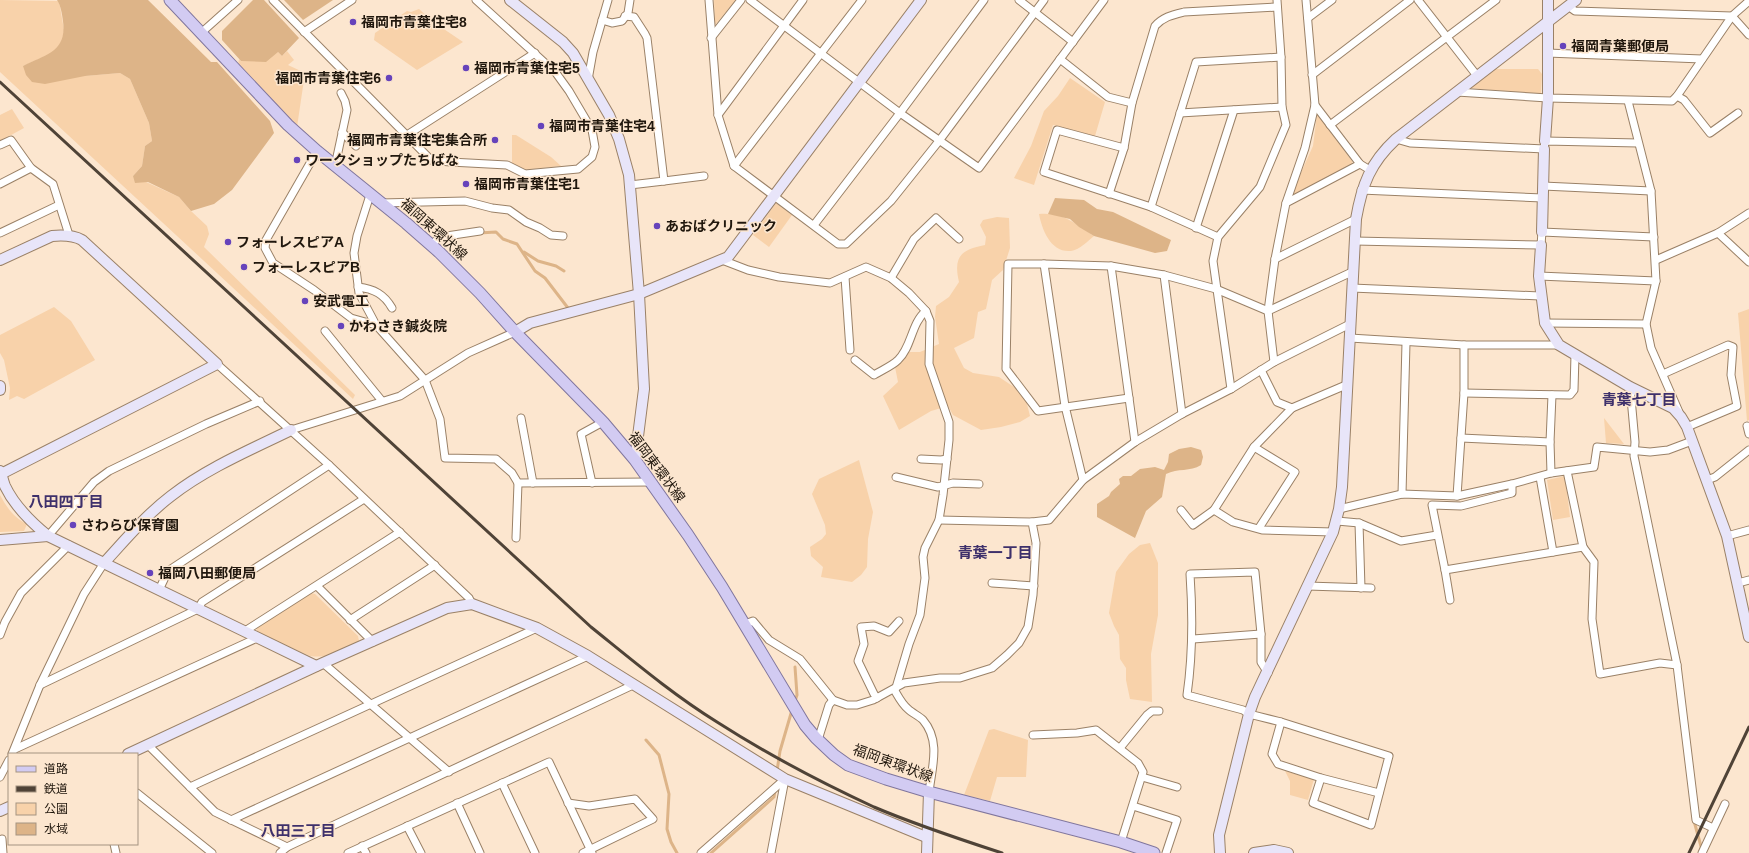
<svg xmlns="http://www.w3.org/2000/svg" width="1749" height="853" font-family="Helvetica,'Noto Sans JP',sans-serif">
  <rect width="100%" height="100%" fill="#fce6cf"/>
  <!-- green -->
  <g fill="#f8d2aa">
    <polygon points="0,0 59,1 64,30 62,43 52,53 23,66 85,76 120,73 130,79 149,123 152,141 145,146 142,166 133,176 179,197 191,211 207,226 209,234 204,247 355,395 353,399 0,72"/>
    <polygon points="714,0 736,0 715,25"/>
    <polygon points="419,9 432,21 463,42 417,70 374,40 375,33 407,11 411,12"/>
    <polygon points="287,51 294,60 288,65 305,73 297,127 238,65 239,59 241,61 278,52 282,56"/>
    <polygon points="1493,69 1538,69 1542,74 1541,93 1536,94 1469,88"/>
    <polygon points="1070,78 1105,102 1095,136 1053,125 1034,185 1014,178 1031,146 1044,111 1058,96"/>
    <polygon points="12,109 24,128 0,141 0,115"/>
    <polygon points="1317,114 1352,161 1352,165 1293,196 1291,195 1313,146"/>
    <polygon points="512,135 516,135 551,157 561,166 526,170 512,165"/>
    <polygon points="776,203 792,215 769,247 753,235"/>
    <path d="M1039,214C1064,212 1075,224 1094,236C1088,241 1079,250 1071,251C1051,253 1042,230 1039,214Z"/>
    <path d="M997,217L1009,218L1010,248L1003,270L992,280L986,309L978,312L974,338L954,348L964,368L973,373L999,377L1014,387L1026,400L1030,416L1020,422L1001,427L981,430L953,415L948,406L931,411L899,430L883,396L898,382L895,367L907,352H920L939,344L935,317L936,306L949,297L959,282C953,256 961,250 985,245L986,237L980,225L983,220Z"/>
    <polygon points="54,307 71,321 95,360 24,399 17,396 9,400 10,388 4,360 0,353 0,335"/>
    <polygon points="1749,309 1749,420 1747,421 1738,313"/>
    <polygon points="1604,418 1624,444 1606,443"/>
    <polygon points="859,460 873,512 868,539 867,567 861,575 852,582 821,577 823,567 811,556 810,547 822,539 826,534 825,525 812,494 819,479"/>
    <polygon points="1565,476 1570,517 1553,520 1547,480"/>
    <path d="M0,495C7,508 14,518 27,524L24,531L0,532Z"/>
    <polygon points="1150,543 1158,563 1158,615 1151,654 1152,702 1130,699 1126,680 1126,668 1120,659 1119,635 1114,626 1109,613 1116,572 1129,554 1140,545"/>
    <path d="M311,593L315,594L358,636L359,641C342,650 331,659 310,656L258,633L256,628Z"/>
    <polygon points="994,729 1028,740 1026,777 997,777 990,801 964,795 989,730"/>
    <polygon points="1285,771 1314,779 1308,800 1290,795 1290,781"/>
  </g>
  <!-- water -->
  <g fill="#ddb488">
    <path d="M57,0H148L211,62H217L270,121L274,133L232,190L214,204L191,211L179,197L148,182L135,183L133,176L142,166L145,146L152,141L149,123L130,79L120,73L85,76L45,84L32,82L26,75L23,66C46,54 67,52 63,21C62,14 61,6 57,0Z"/>
    <polygon points="253,0 264,0 299,38 282,56 278,52 266,62 241,61 222,40 222,31"/>
    <polygon points="284,0 333,0 303,20"/>
    <polygon points="1055,198 1084,200 1097,209 1113,212 1171,240 1167,251 1155,253 1094,236 1079,227 1070,219 1048,214"/>
    <path d="M1191,447L1201,450L1203,457L1201,465C1190,472 1178,468 1166,474L1162,497L1146,511L1135,538L1097,517V504L1109,496L1111,492L1120,484L1119,479L1123,476H1131L1140,469L1155,467L1164,470L1168,462L1169,454L1179,449Z"/>
  </g>
  <g fill="none" stroke-linecap="round" stroke-linejoin="round">
    <!-- stream -->
    <g stroke="#ddb488" stroke-width="3">
      <polyline points="479,233 496,232 503,239 517,244 535,271 545,278 568,308"/>
      <polyline points="524,252 538,261 556,266 564,271"/>
      <polyline points="795,701 797,695 795,667"/>
      <polyline points="646,740 659,755 669,794 667,829 671,842 677,853"/>
      <polyline points="777,771 780,751 792,710"/>
      <polyline points="1694,821 1702,850"/>
      <polyline points="711,853 774,797 775,790"/>
    </g>
    <!-- street casing -->
    <g stroke="#9a8167" stroke-width="9">
      <g id="street">
        <polyline points="273,0 431,160 450,162 507,165 525,174 578,169 592,157 595,147 592,130 569,91 556,73 476,0"/>
        <polyline points="709,0 718,115 734,166 838,244 846,244 891,201 939,141 1044,0"/>
        <polyline points="750,0 900,113 979,168 1104,0"/>
        <polyline points="1019,0 1073,42"/>
        <polyline points="1418,0 1478,77"/>
        <polyline points="1568,6 1575,11 1732,16 1749,35"/>
        <polyline points="625,16 634,17 645,34 647,38 664,181 630,185"/>
        <polyline points="1308,18 1332,0"/>
        <polyline points="602,20 612,23 622,21 628,13 630,0"/>
        <polyline points="304,32 352,0"/>
        <polyline points="201,33 238,0"/>
        <polyline points="711,38 741,0"/>
        <polyline points="1547,53 1702,59"/>
        <polyline points="1060,59 1108,97 1132,103"/>
        <polyline points="1312,75 1410,0"/>
        <polyline points="588,80 593,52 608,0"/>
        <polyline points="1457,92 1548,98 1672,101 1677,96 1732,16 1749,1"/>
        <polyline points="1677,96 1684,100 1710,133 1738,113"/>
        <polyline points="1628,101 1651,191 1656,281 1646,324 1651,348 1679,412"/>
        <polyline points="1315,105 1360,164 1370,170"/>
        <polyline points="1180,113 1282,107"/>
        <polyline points="718,115 803,0"/>
        <polyline points="1330,125 1496,0"/>
        <polyline points="342,132 356,146"/>
        <polyline points="407,135 535,53"/>
        <polyline points="1396,139 1410,143 1544,149 1545,141 1638,143"/>
        <polyline points="0,145 11,140 31,168"/>
        <polyline points="1124,148 1057,130 1044,172 1151,207 1218,237"/>
        <polyline points="317,151 266,240 265,248 273,263 314,290 351,318 376,325"/>
        <polyline points="335,166 347,110 345,101 341,93"/>
        <polyline points="734,166 862,0"/>
        <polyline points="664,181 704,176"/>
        <polyline points="0,184 31,168 53,184 69,235"/>
        <polyline points="1543,186 1651,191"/>
        <polyline points="1361,190 1543,198"/>
        <path d="M1109,194L1124,148L1132,103L1155,26C1163,17 1172,15 1184,12L1277,7"/>
        <polyline points="370,195 357,236 354,253 359,293 376,325 425,380 440,419 445,458 496,459 512,473 518,483 651,482"/>
        <polyline points="381,203 465,201 492,208 509,210 526,222 540,228 551,235 563,236"/>
        <polyline points="1286,203 1305,148 1315,105 1306,0"/>
        <polyline points="1151,207 1196,62 1281,57"/>
        <polyline points="814,225 900,113 984,0"/>
        <polyline points="1196,228 1234,110"/>
        <polyline points="0,233 59,205"/>
        <polyline points="1718,233 1749,262"/>
        <polyline points="1355,241 1541,245 1542,232 1654,237"/>
        <polyline points="431,245 440,237 480,231"/>
        <polyline points="1275,259 1356,219"/>
        <path d="M722,260L748,270L779,277L830,283L866,267L891,278L909,293L926,311L930,321L929,364L949,422V440L943,495L939,520L925,548L923,557L925,578L920,615L909,644L895,691C899,698 902,704 908,709C912,713 919,716 923,720C941,741 932,767 929,792"/>
        <polyline points="1656,260 1718,233 1749,213"/>
        <polyline points="1044,264 1008,264 1006,369 1038,411 1129,398"/>
        <polyline points="1111,266 1135,442"/>
        <polyline points="1164,275 1182,414"/>
        <polyline points="1539,276 1656,281"/>
        <polyline points="845,277 850,350"/>
        <polyline points="891,278 914,239 936,218 959,239"/>
        <path d="M358,287C374,289 384,294 392,308"/>
        <polyline points="1352,288 1540,296"/>
        <polyline points="1545,323 1646,324"/>
        <polyline points="1350,324 1274,362 1231,389 1182,414 1135,442 1083,480 1065,406 1044,264 1111,266 1164,275 1216,289 1268,311 1354,271"/>
        <polyline points="325,331 382,401"/>
        <polyline points="1350,338 1464,345 1559,345"/>
        <path d="M855,360L874,375C882,370 892,366 898,360C912,347 911,323 926,311"/>
        <polyline points="1274,362 1268,311 1275,259 1286,203 1360,164"/>
        <polyline points="217,364 329,465 469,598 472,604"/>
        <polyline points="1261,370 1277,402 1292,408 1254,447 1214,510 1233,522 1262,530 1333,532"/>
        <polyline points="1663,374 1728,345 1733,347 1731,375 1737,406 1687,427"/>
        <polyline points="1630,387 1635,442 1634,456 1677,665 1696,820 1713,828"/>
        <polyline points="1231,389 1213,261 1218,237 1260,187 1286,125 1282,107 1281,57 1277,0"/>
        <polyline points="1464,393 1570,395 1574,390 1575,355"/>
        <polyline points="1292,408 1346,385"/>
        <polyline points="521,418 533,483"/>
        <polyline points="1747,426 1749,434"/>
        <polyline points="291,430 400,396 468,353 515,332"/>
        <polyline points="1461,438 1550,442"/>
        <polyline points="1254,447 1295,472 1259,528"/>
        <polyline points="921,459 941,460 947,459"/>
        <polyline points="1551,473 1550,442 1552,395"/>
        <polyline points="896,477 938,487 953,483 979,484"/>
        <polyline points="1540,477 1553,552"/>
        <polyline points="1707,480 1715,477 1749,450"/>
        <polyline points="592,483 581,434 603,422"/>
        <polyline points="1512,484 1512,493 1461,506 1432,505 1445,570 1583,547 1567,471"/>
        <polyline points="1402,494 1406,343"/>
        <polyline points="1457,496 1464,393 1464,345"/>
        <polyline points="1339,509 1402,494 1457,496 1512,484 1551,473 1594,467 1597,447 1650,452 1668,450 1692,441"/>
        <polyline points="1181,510 1193,525 1214,510"/>
        <polyline points="1337,521 1359,523 1401,541 1437,535"/>
        <polyline points="1032,522 1049,520 1083,480"/>
        <polyline points="1359,523 1361,588"/>
        <polyline points="48,536 94,482 109,471 206,424 260,401"/>
        <polyline points="1727,536 1749,530"/>
        <polyline points="516,538 518,483"/>
        <polyline points="1583,547 1594,562 1592,619 1600,674 1660,663 1677,665"/>
        <polyline points="1445,570 1450,600"/>
        <polyline points="992,583 1034,586"/>
        <polyline points="1738,583 1749,580"/>
        <polyline points="317,586 373,642"/>
        <polyline points="1307,586 1371,588"/>
        <polyline points="159,590 168,571 329,465"/>
        <polyline points="350,620 435,565"/>
        <polyline points="745,624 753,621 769,640 800,659 833,700 847,705 857,705 873,700 904,683 940,678 960,678 992,668 1007,655 1019,643 1028,627 1033,595 1036,543 1032,522 939,520"/>
        <polyline points="245,631 400,532"/>
        <polyline points="0,635 5,622 21,593 69,545"/>
        <polyline points="1193,639 1261,634"/>
        <polyline points="323,663 449,772"/>
        <path d="M1268,673L1261,662V634L1255,572L1190,574C1193,617 1193,653 1187,695L1243,710L1249,714L1281,722L1389,756L1371,825L1313,803L1321,778"/>
        <polyline points="40,685 198,609 202,602 364,499"/>
        <polyline points="877,698 874,694 858,661 864,644 861,627 874,626 889,632 899,621"/>
        <polyline points="1281,722 1272,754 1278,764 1321,778 1379,793"/>
        <polyline points="1033,735 1077,733 1096,730 1138,763 1143,772 1121,842"/>
        <polyline points="818,740 829,705 833,700"/>
        <polyline points="148,745 215,812 287,847"/>
        <polyline points="1120,748 1147,715 1152,711 1159,711"/>
        <polyline points="15,749 257,638"/>
        <polyline points="12,754 40,685 84,594 104,563"/>
        <polyline points="0,777 9,760"/>
        <polyline points="1142,777 1177,787"/>
        <polyline points="502,783 535,853"/>
        <polyline points="190,787 537,628"/>
        <polyline points="137,793 212,853"/>
        <polyline points="457,803 480,853"/>
        <polyline points="568,803 589,806 635,799 653,819 583,853"/>
        <polyline points="1133,806 1177,820 1166,853"/>
        <polyline points="231,820 588,656"/>
        <polyline points="407,826 421,853"/>
        <polyline points="2,839 3,853"/>
        <polyline points="114,844 116,853"/>
        <polyline points="362,846 366,853"/>
        <polyline points="280,853 287,847 633,685"/>
        <polyline points="348,853 549,762 592,853"/>
        <polyline points="701,853 785,779"/>
        <polyline points="771,853 785,779"/>
        <polyline points="1702,853 1725,804"/>
      </g>
    </g>
    <!-- secondary casing -->
    <g stroke="#9a8167" stroke-width="12">
      <g id="secondary">
        <polyline points="510,0 563,42 573,53 609,115 619,139 629,175 639,294 644,389 635,460"/>
        <polyline points="1545,141 1548,98 1548,0"/>
        <polyline points="1542,232 1544,149"/>
        <polyline points="1541,245 1539,276 1545,323 1559,345 1630,387 1673,408 1681,417 1687,427 1727,536 1749,637"/>
        <path d="M0,260L52,236C63,235 73,235 82,240L217,364L1,474"/>
        <polyline points="515,332 530,323 639,294 728,257 921,0"/>
        <polyline points="0,386 0,390"/>
        <path d="M0,471C2,475 3,481 5,486C14,505 32,523 48,536L316,666"/>
        <polyline points="0,540 48,536"/>
        <path d="M104,563C125,540 146,515 171,496C207,468 250,450 291,430"/>
        <polyline points="128,754 323,663 447,608 472,604 537,628 588,656 785,779 926,837"/>
        <polyline points="0,811 9,807"/>
        <polyline points="927,853 929,792"/>
        <path d="M1220,853L1219,835L1249,714L1255,697L1333,532L1339,509L1342,487L1356,219C1362,185 1370,163 1396,139L1576,0"/>
        <polyline points="1254,853 1274,850 1288,853"/>
      </g>
    </g>
    <!-- primary casing -->
    <g stroke="#80769d" stroke-width="13">
      <polyline id="primary" points="170,0 288,125 317,151 406,223 439,252 480,293 515,332 603,422 635,460 688,535 722,587 805,725 816,738 834,755 848,765 886,779 929,792 1121,842 1154,853"/>
    </g>
    <!-- street -->
    <use href="#street" stroke="#fff" stroke-width="7"/>
    <!-- secondary -->
    <use href="#secondary" stroke="#e8e5f9" stroke-width="10"/>
    <!-- primary -->
    <use href="#primary" stroke="#d2cbf2" stroke-width="11"/>
    <!-- rail -->
    <g stroke="#4f4337" stroke-width="3">
      <path d="M0,82L591,627C632,660 672,694 717,722C767,754 820,782 874,807C916,825 959,839 1002,853"/>
      <polyline points="1689,853 1749,727"/>
    </g>
  </g>
  <!-- markers -->
  <g fill="#6643bb" stroke="#fce6cf" stroke-width="1.5">
    <circle cx="353" cy="22" r="4"/>
    <circle cx="1563" cy="46" r="4"/>
    <circle cx="466" cy="68" r="4"/>
    <circle cx="389" cy="78" r="4"/>
    <circle cx="541" cy="126" r="4"/>
    <circle cx="495" cy="140" r="4"/>
    <circle cx="297" cy="160" r="4"/>
    <circle cx="466" cy="184" r="4"/>
    <circle cx="657" cy="226" r="4"/>
    <circle cx="228" cy="242" r="4"/>
    <circle cx="244" cy="267" r="4"/>
    <circle cx="305" cy="301" r="4"/>
    <circle cx="341" cy="326" r="4"/>
    <circle cx="73" cy="525" r="4"/>
    <circle cx="150" cy="573" r="4"/>
  </g>
  <g text-anchor="middle" stroke-width="3" stroke-linejoin="round" paint-order="stroke">
    <!-- poi labels -->
    <g font-size="14" font-weight="bold" fill="#20170d" stroke="#fce6cf" text-anchor="start">
      <text x="361" y="27">福岡市青葉住宅8</text>
      <text x="1571" y="51">福岡青葉郵便局</text>
      <text x="474" y="73">福岡市青葉住宅5</text>
      <text x="381" y="83" text-anchor="end">福岡市青葉住宅6</text>
      <text x="549" y="131">福岡市青葉住宅4</text>
      <text x="487" y="145" text-anchor="end">福岡市青葉住宅集合所</text>
      <text x="305" y="165">ワークショップたちばな</text>
      <text x="474" y="189">福岡市青葉住宅1</text>
      <text x="665" y="231">あおばクリニック</text>
      <text x="236" y="247">フォーレスピアA</text>
      <text x="252" y="272">フォーレスピアB</text>
      <text x="313" y="306">安武電工</text>
      <text x="349" y="331">かわさき鍼炎院</text>
      <text x="81" y="530">さわらび保育園</text>
      <text x="158" y="578">福岡八田郵便局</text>
    </g>
    <!-- street labels -->
    <g font-size="14" fill="#20170d" stroke="#fce6cf">
      <text transform="translate(434 229) rotate(42)" y="5">福岡東環状線</text>
      <text transform="translate(657 467) rotate(53)" y="5">福岡東環状線</text>
      <text transform="translate(893 763) rotate(20)" y="5">福岡東環状線</text>
    </g>
    <!-- neighbourhood labels -->
    <g font-size="15" font-weight="bold" fill="#3e306b" stroke="#fce6cf">
      <text x="1639" y="405">青葉七丁目</text>
      <text x="66" y="507">八田四丁目</text>
      <text x="995" y="558">青葉一丁目</text>
      <text x="298" y="836">八田三丁目</text>
    </g>
  </g>
  <!-- legend -->
  <rect x="8" y="753" width="130" height="92" fill="#fce6cf" stroke="#a49381"/>
  <rect x="16" y="766" width="20" height="6" fill="#d2cbf2" stroke="#a49381"/>
  <text x="44" y="773" font-size="12" fill="#20170d">道路</text>
  <rect x="16" y="786" width="20" height="6" fill="#4f4337" stroke="#a49381"/>
  <text x="44" y="793" font-size="12" fill="#20170d">鉄道</text>
  <rect x="16" y="803" width="20" height="12" fill="#f8d2aa" stroke="#a49381"/>
  <text x="44" y="813" font-size="12" fill="#20170d">公園</text>
  <rect x="16" y="823" width="20" height="12" fill="#ddb488" stroke="#a49381"/>
  <text x="44" y="833" font-size="12" fill="#20170d">水域</text>
</svg>
